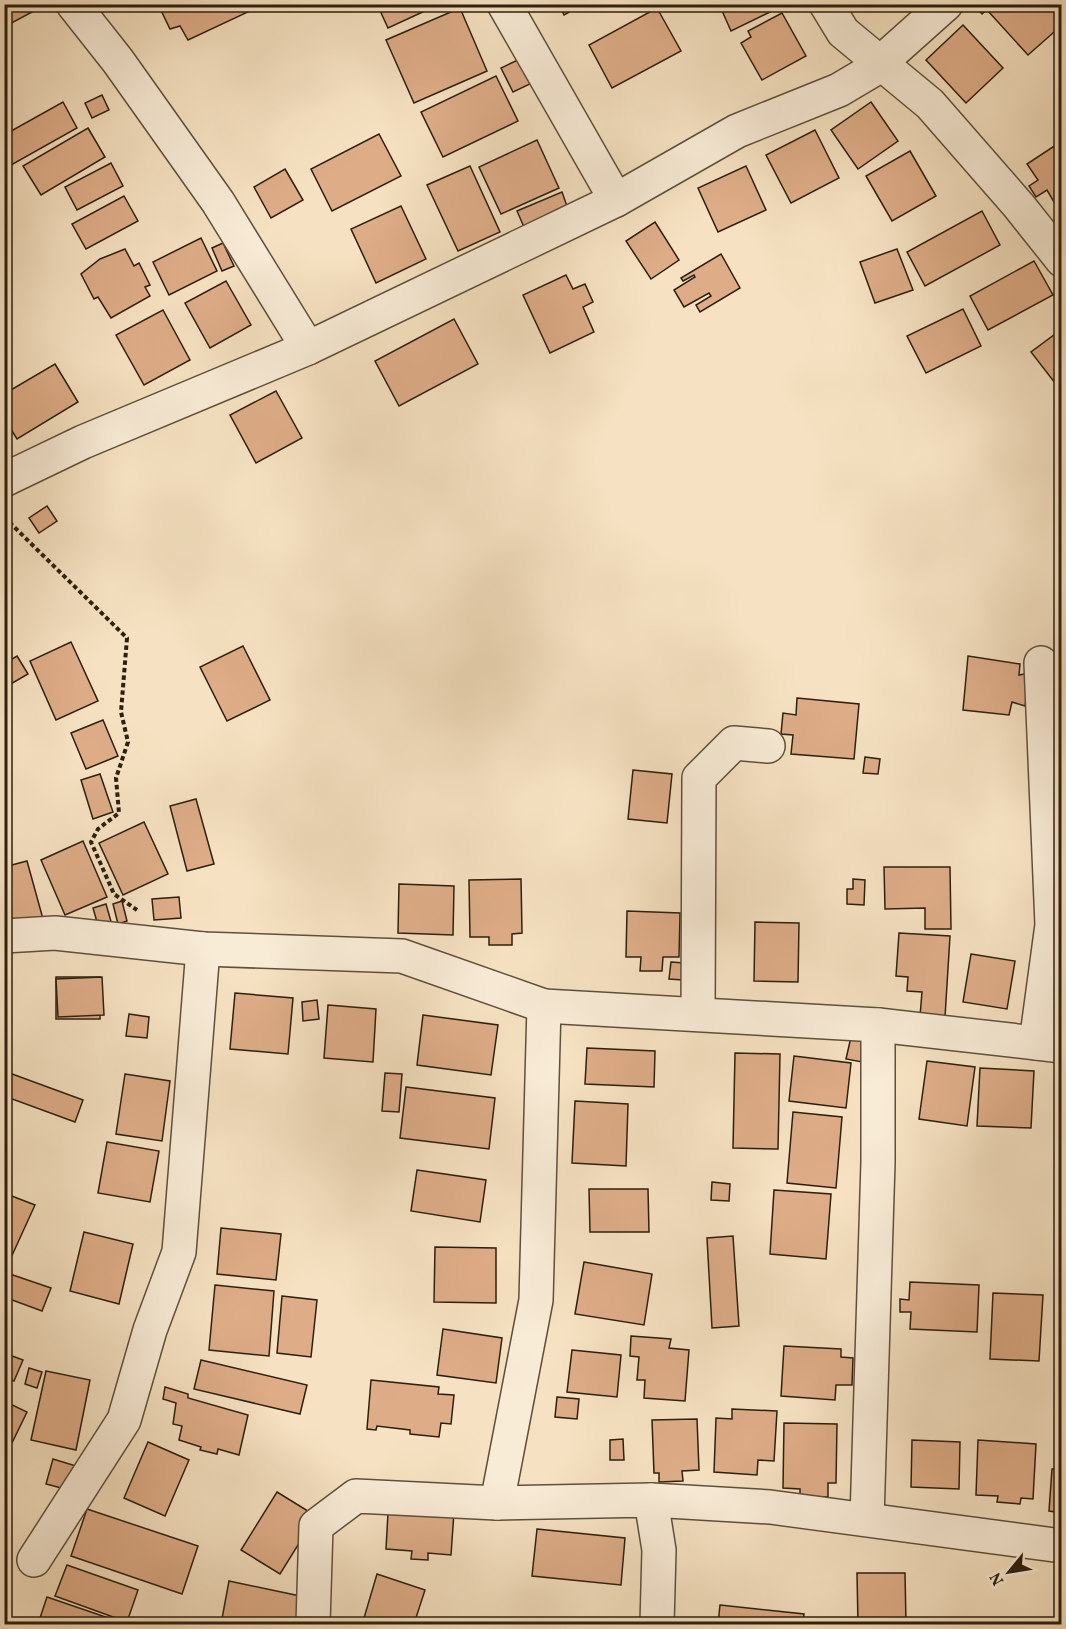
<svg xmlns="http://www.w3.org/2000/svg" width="1066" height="1629" font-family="Vollkorn,serif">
  <rect width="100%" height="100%" fill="#f6e2c2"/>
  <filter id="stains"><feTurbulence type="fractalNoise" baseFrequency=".00333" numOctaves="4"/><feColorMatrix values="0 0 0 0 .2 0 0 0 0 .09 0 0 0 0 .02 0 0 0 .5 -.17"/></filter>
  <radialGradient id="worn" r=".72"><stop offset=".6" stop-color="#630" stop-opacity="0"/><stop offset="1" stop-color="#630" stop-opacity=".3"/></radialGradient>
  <!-- building -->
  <g fill="#dead88" stroke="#2c1f0e" stroke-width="1.5">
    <polygon points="4,4 30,4 34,11 4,27"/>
    <polygon points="158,4 247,4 250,11 188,40 180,26 170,29"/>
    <polygon points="377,4 440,4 388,28"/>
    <polygon points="559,4 584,4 564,15"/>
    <polygon points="719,4 767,4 770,12 731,31"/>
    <polygon points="973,4 993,4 982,14"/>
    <polygon points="995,4 1049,4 1062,19 1062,25 1028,55 988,11"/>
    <polygon points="460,8 487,71 414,103 386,40"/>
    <polygon points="657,8 681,51 612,88 589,45"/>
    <polygon points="782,13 806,56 762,80 741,43 751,37 748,31"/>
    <polygon points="963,25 1003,68 966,103 926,60"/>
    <polygon points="520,59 532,83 513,92 501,68"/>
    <polygon points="496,76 518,121 443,157 421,112"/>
    <polygon points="102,95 109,110 92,118 85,103"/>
    <polygon points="63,102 77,128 4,169 4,135"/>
    <polygon points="871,102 898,141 858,169 831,130"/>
    <polygon points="88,128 105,157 41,195 23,166"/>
    <polygon points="815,130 839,178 791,203 766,155"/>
    <polygon points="379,134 401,176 332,211 311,169"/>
    <polygon points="537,140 559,188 501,214 479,167"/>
    <polygon points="1062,141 1062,197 1054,202 1047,190 1036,197 1029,186 1038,180 1027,164"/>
    <polygon points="910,151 936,196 892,221 866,176"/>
    <polygon points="111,163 123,186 77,210 65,187"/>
    <polygon points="470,166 500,232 458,251 427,185"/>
    <polygon points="746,166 766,210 718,232 698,188"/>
    <polygon points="285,169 303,200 271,218 254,187"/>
    <polygon points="562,192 568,209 524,227 517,211"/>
    <polygon points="124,196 138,221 86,249 72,224"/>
    <polygon points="401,206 426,259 376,283 351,229"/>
    <polygon points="982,211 1000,245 925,286 907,252"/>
    <polygon points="655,222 679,260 651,279 626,241"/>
    <polygon points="201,238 217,271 169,295 153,262"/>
    <polygon points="223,243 234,266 222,271 212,248"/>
    <polygon points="125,249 134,266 139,263 150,285 145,287 150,296 111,318 98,297 94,299 81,274 100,259"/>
    <polygon points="897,249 913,290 875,303 860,262"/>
    <polygon points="721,254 740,288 700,312 696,305 711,296 709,293 684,307 674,290 695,277 694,275 683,281 681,278"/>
    <polygon points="1034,261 1053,295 988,330 970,296"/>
    <polygon points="566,275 573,289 585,284 593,302 583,307 594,332 550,353 523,295"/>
    <polygon points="226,281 251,325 210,348 185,303"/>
    <polygon points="963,309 981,346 926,373 907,336"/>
    <polygon points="163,310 190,360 144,385 116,335"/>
    <polygon points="454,319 478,364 399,406 375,361"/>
    <polygon points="1062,329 1062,392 1031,352"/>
    <polygon points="55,364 78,402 17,439 4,418 4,394"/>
    <polygon points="276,391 302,438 256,463 230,415"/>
    <polygon points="47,506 57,521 39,533 29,518"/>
    <polygon points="71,642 98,701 56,720 30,661"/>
    <polygon points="243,646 270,700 227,721 200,667"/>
    <polygon points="17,656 28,674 9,685 4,678 4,664"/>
    <polygon points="968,656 1020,664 1019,675 1030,673 1025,706 1012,702 1009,715 963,710"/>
    <polygon points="797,698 859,704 854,759 791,754 793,735 781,734 783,713 796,715"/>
    <polygon points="103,720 118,756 86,769 71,733"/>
    <polygon points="865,757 880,759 878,774 863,773"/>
    <polygon points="633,770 672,774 667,823 628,819"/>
    <polygon points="100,774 113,812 93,819 81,780"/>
    <polygon points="196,799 214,864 187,871 170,806"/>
    <polygon points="144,822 168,874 123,895 99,843"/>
    <polygon points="83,841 107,897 65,915 41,860"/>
    <polygon points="27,861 43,919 4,930 4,867"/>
    <polygon points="884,867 950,867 951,929 925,929 925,908 885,909"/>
    <polygon points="521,879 522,933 512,934 512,945 489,945 489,937 470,937 469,880"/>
    <polygon points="853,879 865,880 864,905 847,904 847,889 853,889"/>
    <polygon points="399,884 454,886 453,935 398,933"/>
    <polygon points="179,897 181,918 154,920 152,899"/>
    <polygon points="122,901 127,921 118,924 113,904"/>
    <polygon points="106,904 112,925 99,929 93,908"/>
    <polygon points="627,911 680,913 679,957 663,957 662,971 640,971 641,957 626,957"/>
    <polygon points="755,922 799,923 798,982 754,981"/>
    <polygon points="899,933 950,936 945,1017 920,1016 922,992 907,991 908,977 896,976"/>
    <polygon points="971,954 1015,961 1007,1009 963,1002"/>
    <polygon points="671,962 684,963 683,980 669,979"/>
    <rect x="56" y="977" width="44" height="42"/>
    <polygon points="102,977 104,1015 58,1017 56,979"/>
    <polygon points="235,993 293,998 288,1054 230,1049"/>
    <polygon points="317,1000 319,1019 303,1021 302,1002"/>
    <polygon points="328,1005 376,1009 373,1062 324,1058"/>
    <polygon points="129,1014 149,1017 147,1038 126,1036"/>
    <polygon points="423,1015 498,1025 491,1075 417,1065"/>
    <polygon points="851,1037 867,1041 862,1062 846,1059"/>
    <polygon points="587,1048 655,1051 654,1087 585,1084"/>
    <polygon points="735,1053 780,1054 778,1149 733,1148"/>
    <polygon points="794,1056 851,1063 846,1108 789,1101"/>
    <polygon points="927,1061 975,1067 967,1126 919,1119"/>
    <polygon points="980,1068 1034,1071 1031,1128 977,1126"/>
    <polygon points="4,1071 83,1100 75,1122 4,1096"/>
    <polygon points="385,1073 402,1074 399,1112 382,1111"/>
    <polygon points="125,1074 170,1081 162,1141 116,1134"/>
    <polygon points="406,1087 495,1098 489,1149 400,1138"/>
    <polygon points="575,1101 628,1104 626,1166 572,1163"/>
    <polygon points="793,1112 842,1117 836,1188 787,1183"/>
    <polygon points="107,1142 159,1151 150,1202 98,1193"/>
    <polygon points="417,1170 486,1180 480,1222 411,1211"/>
    <polygon points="712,1182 730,1184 729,1201 711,1200"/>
    <polygon points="589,1189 648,1189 649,1232 590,1232"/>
    <polygon points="774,1190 831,1194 826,1259 770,1254"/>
    <polygon points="4,1193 35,1205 9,1262 4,1260"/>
    <polygon points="221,1228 281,1234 276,1280 217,1274"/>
    <polygon points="84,1232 133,1244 119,1304 70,1291"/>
    <polygon points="733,1236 739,1326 712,1328 707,1238"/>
    <polygon points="435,1247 496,1248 496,1303 434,1302"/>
    <polygon points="584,1262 652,1274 644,1325 575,1314"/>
    <polygon points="4,1272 51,1288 42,1311 4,1297"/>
    <polygon points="910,1282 979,1285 977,1332 910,1329 911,1312 900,1312 900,1299 909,1300"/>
    <polygon points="215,1285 274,1291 269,1356 209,1350"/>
    <polygon points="993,1293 1043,1295 1039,1361 990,1359"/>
    <polygon points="282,1296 317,1300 311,1357 277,1353"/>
    <polygon points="443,1329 502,1338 496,1383 437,1375"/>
    <polygon points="631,1336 671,1339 669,1348 689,1350 685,1401 644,1398 645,1380 637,1380 639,1357 630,1356"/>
    <polygon points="784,1346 841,1349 841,1357 853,1358 852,1385 836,1385 835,1400 781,1396"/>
    <polygon points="572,1350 621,1355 617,1397 567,1392"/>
    <polygon points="4,1353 23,1360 14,1381 4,1377"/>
    <polygon points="201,1360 307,1385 300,1414 194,1389"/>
    <polygon points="29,1368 42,1372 37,1388 25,1384"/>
    <polygon points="46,1371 90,1380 76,1450 31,1440"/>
    <polygon points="371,1380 439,1387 438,1394 454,1395 451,1424 441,1423 439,1437 410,1434 410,1430 377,1426 376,1430 367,1429"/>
    <polygon points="165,1387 188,1394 188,1398 248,1415 239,1455 218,1449 217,1454 200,1450 201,1447 179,1440 182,1426 173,1424 176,1403 163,1399"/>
    <polygon points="1061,1391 1062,1391 1062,1438 1056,1438"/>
    <polygon points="557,1397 579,1399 577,1419 555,1417"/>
    <polygon points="4,1401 27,1412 7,1453 4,1452"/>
    <polygon points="732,1409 777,1411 774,1461 758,1460 757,1475 714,1472 716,1418 732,1419"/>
    <polygon points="697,1419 699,1470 682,1471 683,1481 659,1482 659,1473 654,1473 652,1420"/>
    <polygon points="784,1423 837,1424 836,1483 828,1483 828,1497 800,1496 800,1489 783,1488"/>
    <polygon points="623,1439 624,1460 610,1460 610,1440"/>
    <polygon points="912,1440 960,1442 959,1489 911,1487"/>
    <polygon points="978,1440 1036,1444 1033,1499 1021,1498 1020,1504 997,1502 998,1496 976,1495"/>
    <polygon points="148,1442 189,1460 165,1516 124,1498"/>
    <polygon points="1058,1457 1062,1457 1062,1513 1049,1511 1052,1469 1057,1469"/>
    <polygon points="53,1459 76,1466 69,1490 46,1484"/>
    <polygon points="277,1492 316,1516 280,1574 241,1550"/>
    <polygon points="455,1498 451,1555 428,1553 428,1560 411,1559 412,1551 386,1549 388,1513"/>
    <polygon points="87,1509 198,1546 182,1594 71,1556"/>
    <polygon points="537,1529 625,1538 621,1585 532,1576"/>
    <polygon points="67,1565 138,1590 127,1622 55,1596"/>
    <polygon points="857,1573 905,1573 906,1624 858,1624"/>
    <polygon points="377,1574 425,1590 414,1624 385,1624 364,1618"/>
    <polygon points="229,1581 300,1596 311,1624 221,1624"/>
    <polygon points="47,1597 126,1624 38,1624"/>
    <polygon points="720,1605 804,1614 803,1624 718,1624"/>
  </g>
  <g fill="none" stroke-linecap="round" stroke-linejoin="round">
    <!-- minor casing -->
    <g stroke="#5e503b" stroke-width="36">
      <g id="minor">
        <polyline points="73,4 118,61 218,202 308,348"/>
        <polyline points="826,4 843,32 930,104 1019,206 1062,260"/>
        <polyline points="616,200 737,131 839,90 871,71 946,4"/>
        <polyline points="4,480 83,442 308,348 616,200 504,4"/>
        <polyline points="4,936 55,933 203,949 402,956 544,1006 536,1300 497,1503"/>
        <polyline points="544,1006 878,1025 1062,1046"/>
        <polyline points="698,1014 699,778 734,743 768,746"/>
        <polyline points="1036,1043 1052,925 1041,663"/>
        <polyline points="651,1500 770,1507 1062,1546"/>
        <polyline points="867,1519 878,1162 878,1025"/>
        <polyline points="34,1560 124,1420 150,1330 179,1252 203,949"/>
        <polyline points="313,1624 316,1526 356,1496 497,1503 651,1500 659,1550 657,1624"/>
      </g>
    </g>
    <!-- path -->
    <polyline stroke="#2c1f0e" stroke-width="4" stroke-dasharray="4.5 3" stroke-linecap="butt" points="4,517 127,638 121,712 128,742 116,778 119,813 98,829 91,842 114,894 137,910"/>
    <!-- minor -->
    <use href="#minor" stroke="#f9ecd7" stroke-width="33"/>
  </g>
  <!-- margin -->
  <rect width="1066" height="1629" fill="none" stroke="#f6e2c2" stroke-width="24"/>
  <rect x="6" y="6" width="1054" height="1617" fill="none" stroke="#2c1f0e" stroke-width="3"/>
  <rect x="12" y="12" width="1042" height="1605" fill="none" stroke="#2c1f0e" stroke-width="1.5"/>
  <!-- north arrow -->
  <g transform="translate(1009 1572) rotate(240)" stroke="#f9ecd7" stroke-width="4.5" paint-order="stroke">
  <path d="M0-4.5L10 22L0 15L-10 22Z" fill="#2c1f0e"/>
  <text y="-9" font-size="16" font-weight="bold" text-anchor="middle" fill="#2c1f0e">N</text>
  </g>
  <rect width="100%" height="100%" filter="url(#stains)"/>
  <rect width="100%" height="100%" fill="url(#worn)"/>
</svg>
